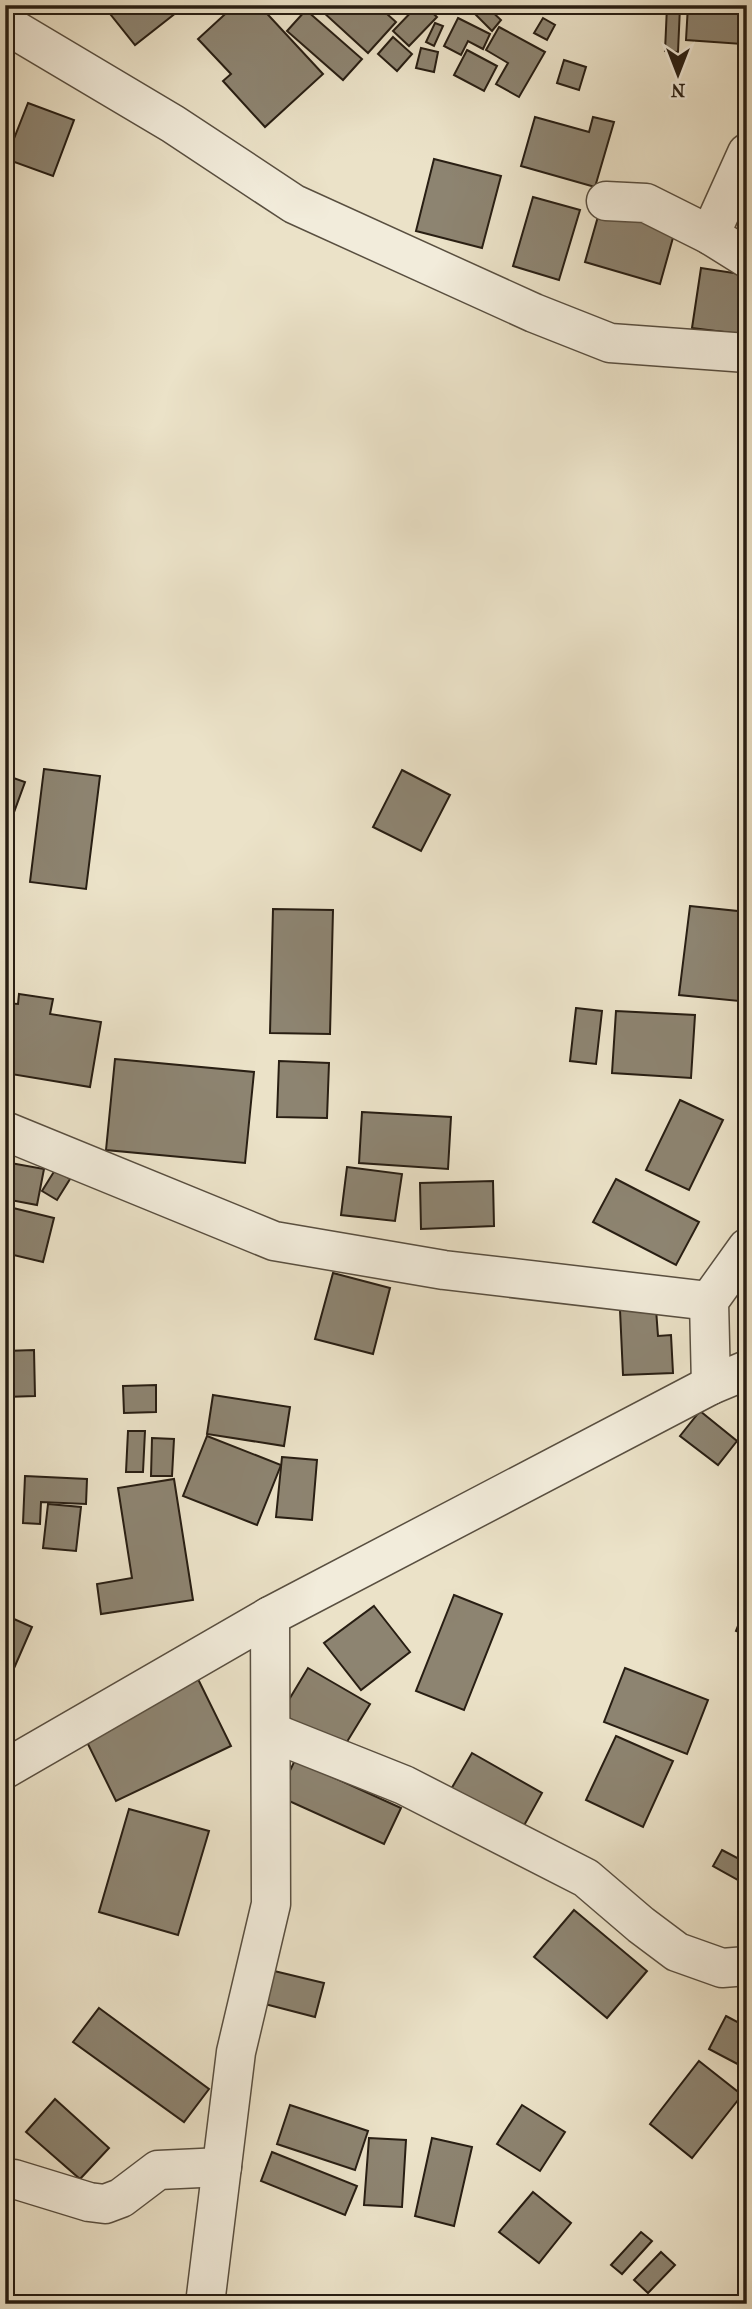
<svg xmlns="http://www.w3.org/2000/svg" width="752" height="2309" font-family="'IM FELL French Canon',serif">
  <rect width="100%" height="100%" fill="#ebe2c8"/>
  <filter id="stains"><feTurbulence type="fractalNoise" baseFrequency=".00286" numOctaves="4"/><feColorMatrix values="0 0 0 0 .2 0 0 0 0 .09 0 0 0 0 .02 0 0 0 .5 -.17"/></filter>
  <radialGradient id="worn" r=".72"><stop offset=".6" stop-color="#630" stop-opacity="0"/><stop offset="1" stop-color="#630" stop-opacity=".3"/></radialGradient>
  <!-- building -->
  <g fill="#8d8471" stroke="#281e13" stroke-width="2">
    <polygon points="103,5 186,5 135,45"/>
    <polygon points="235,5 259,5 323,74 265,127 223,81 231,74 198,39"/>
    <polygon points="329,5 377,5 396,22 368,53 323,12"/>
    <polygon points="418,5 424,5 437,17 409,46 393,31"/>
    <polygon points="485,5 501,20 492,31 476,15"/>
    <polygon points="688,5 747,5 744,6 742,44 686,40"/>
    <polygon points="667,6 680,7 678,52 665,51"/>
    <polygon points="306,10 362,59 343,80 287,31"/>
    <polygon points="458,18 490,34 483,49 468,41 461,55 444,46"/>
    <polygon points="543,18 555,25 547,40 534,33"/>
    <polygon points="435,23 443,26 434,46 426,42"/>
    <polygon points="499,27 545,52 519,97 496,84 508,63 486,50"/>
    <polygon points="393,37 412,54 397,71 378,54"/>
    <polygon points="421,48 438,52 434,72 416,68"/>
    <polygon points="467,50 497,66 484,91 454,75"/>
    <polygon points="564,60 586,67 579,90 557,83"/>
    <polygon points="28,103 74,120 53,176 6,159"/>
    <polygon points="535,117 589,132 593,117 614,122 595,187 521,166"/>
    <polygon points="434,159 501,176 482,248 416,231"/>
    <polygon points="533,197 580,210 559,280 513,266"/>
    <polygon points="601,206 676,227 660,284 585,262"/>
    <polygon points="701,268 747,275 740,334 692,328"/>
    <polygon points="44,769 100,776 86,889 30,882"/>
    <polygon points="402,770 450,795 421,851 373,827"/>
    <polygon points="5,775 25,782 5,837"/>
    <polygon points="690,906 747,912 739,1001 679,995"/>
    <polygon points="273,909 333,910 330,1034 270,1033"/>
    <polygon points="19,994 53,999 50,1014 101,1022 90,1087 5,1073 5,1003 18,1004"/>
    <polygon points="576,1008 602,1011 596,1064 570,1061"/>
    <polygon points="616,1011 695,1015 691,1078 612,1073"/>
    <polygon points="115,1059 254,1072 245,1163 106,1150"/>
    <polygon points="279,1061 329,1063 327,1118 277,1117"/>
    <polygon points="680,1100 723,1120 689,1190 646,1170"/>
    <polygon points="362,1112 451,1117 448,1169 359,1163"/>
    <polygon points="5,1162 44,1169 37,1205 5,1199"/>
    <polygon points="347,1167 402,1174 395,1221 341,1215"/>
    <polygon points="55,1170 70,1179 57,1200 42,1191"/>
    <polygon points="616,1179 699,1222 676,1265 593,1222"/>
    <polygon points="493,1181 494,1226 421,1229 420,1183"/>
    <polygon points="5,1206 54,1218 43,1262 5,1253"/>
    <polygon points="333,1273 390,1288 373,1354 315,1339"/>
    <polygon points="656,1309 658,1336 671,1335 673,1373 623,1375 620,1310"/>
    <polygon points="34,1350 35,1396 5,1397 5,1351"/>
    <polygon points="156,1385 156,1412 124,1413 123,1386"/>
    <polygon points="213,1395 290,1407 284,1446 207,1434"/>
    <polygon points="700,1411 737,1441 718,1465 680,1436"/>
    <polygon points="128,1431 145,1431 143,1472 126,1472"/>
    <polygon points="207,1436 281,1465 257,1525 183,1496"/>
    <polygon points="152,1438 174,1439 172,1476 151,1476"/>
    <polygon points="282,1457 317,1460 312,1520 276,1517"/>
    <polygon points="25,1476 87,1479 86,1504 41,1502 40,1524 23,1523"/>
    <polygon points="174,1479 193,1600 101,1614 97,1584 132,1578 118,1488"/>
    <polygon points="48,1504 81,1507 76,1551 43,1548"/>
    <polygon points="454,1595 502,1614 464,1710 416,1691"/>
    <polygon points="747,1603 747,1635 736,1631"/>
    <polygon points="374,1606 410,1652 361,1690 324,1643"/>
    <polygon points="5,1615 32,1627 8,1682 5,1681"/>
    <polygon points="308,1668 370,1704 342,1750 281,1713"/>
    <polygon points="625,1668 708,1700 687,1754 604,1722"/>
    <polygon points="197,1677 231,1746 116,1801 82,1732"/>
    <polygon points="616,1736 673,1761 643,1827 586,1800"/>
    <polygon points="472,1753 542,1793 521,1831 450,1791"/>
    <polygon points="295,1760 401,1808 384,1844 278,1796"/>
    <polygon points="129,1809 209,1831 178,1935 99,1912"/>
    <polygon points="722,1850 747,1863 747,1885 713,1866"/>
    <polygon points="574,1910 647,1971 607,2018 534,1957"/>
    <polygon points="270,1970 324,1983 315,2017 261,2003"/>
    <polygon points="99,2008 209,2089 184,2122 73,2042"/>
    <polygon points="726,2016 747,2027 747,2069 709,2049"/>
    <polygon points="699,2061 742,2095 692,2158 650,2124"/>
    <polygon points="55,2099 109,2148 80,2179 26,2132"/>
    <polygon points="290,2105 368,2131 355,2170 277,2144"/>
    <polygon points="522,2105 565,2132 540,2171 497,2144"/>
    <polygon points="369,2138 406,2140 402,2207 364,2205"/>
    <polygon points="432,2138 472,2147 454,2226 415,2216"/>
    <polygon points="272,2152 357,2186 345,2215 261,2181"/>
    <polygon points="533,2192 571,2223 539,2263 499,2232"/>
    <polygon points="641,2232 652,2241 622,2274 611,2265"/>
    <polygon points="661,2252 675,2265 648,2293 634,2280"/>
  </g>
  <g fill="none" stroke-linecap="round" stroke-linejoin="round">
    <!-- minor casing -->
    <g stroke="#594f40" stroke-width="41">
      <g id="minor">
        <polyline points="5,24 173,124 294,204 534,313 610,343 747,353"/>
        <polyline points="606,201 646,203 710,235 747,258"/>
        <polyline points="710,235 747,153"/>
        <polyline points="5,1131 274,1241 444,1270 709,1301"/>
        <polyline points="711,1385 709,1301 747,1248"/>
        <polyline points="271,1732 404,1785 586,1878 641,1925 677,1952 722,1968 747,1966"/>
        <polyline points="5,1769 270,1616 711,1385 747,1370"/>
        <polyline points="5,2179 14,2179 89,2202 105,2204 121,2198 158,2170 222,2167"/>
        <polyline points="205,2304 236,2052 271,1904 270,1616"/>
      </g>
    </g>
    <!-- minor -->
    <use href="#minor" stroke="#f2ecdb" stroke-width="38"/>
  </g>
  <!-- margin -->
  <rect width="752" height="2309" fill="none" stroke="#ebe2c8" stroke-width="28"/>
  <rect x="7" y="7" width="738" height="2295" fill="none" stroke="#281e13" stroke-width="3.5"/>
  <rect x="14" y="14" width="724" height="2281" fill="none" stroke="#281e13" stroke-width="2"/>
  <!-- north arrow -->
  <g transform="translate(678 74) rotate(180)" stroke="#f2ecdb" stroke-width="5" paint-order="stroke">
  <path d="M0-5L12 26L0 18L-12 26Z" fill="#281e13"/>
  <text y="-10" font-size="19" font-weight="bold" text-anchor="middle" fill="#281e13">N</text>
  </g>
  <rect width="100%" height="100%" filter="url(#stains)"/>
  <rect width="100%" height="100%" fill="url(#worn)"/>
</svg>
